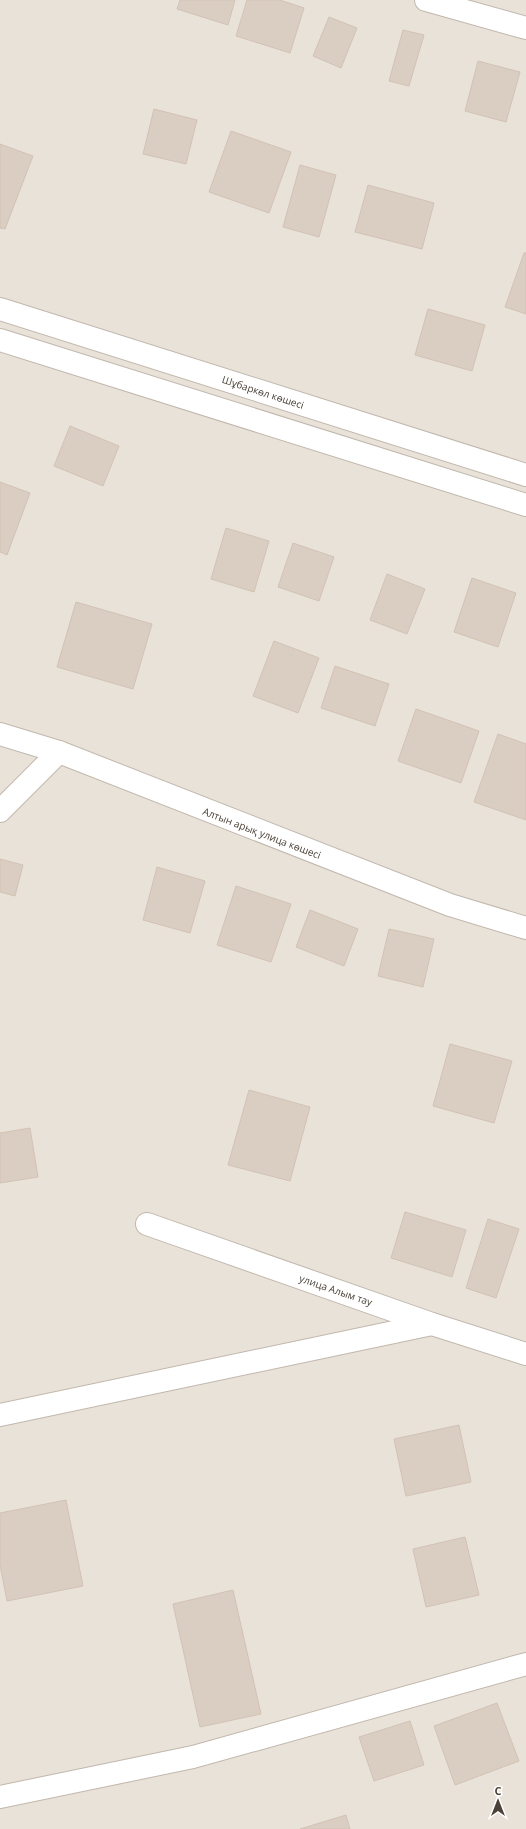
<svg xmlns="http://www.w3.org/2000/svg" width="526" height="1829" font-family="'Open Sans',sans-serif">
  <rect width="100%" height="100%" fill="#f5f1eb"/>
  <!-- residential -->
  <rect fill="#e9e2d9" x="0" y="0" width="526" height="1829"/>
  <!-- building -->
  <g fill="#dacec3" stroke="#d2c2b3">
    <polygon points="180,0 235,0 228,25 177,9"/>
    <polygon points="247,0 280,0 304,8 290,53 236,36"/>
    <polygon points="329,17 357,28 341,68 313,56"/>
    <polygon points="403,30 424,35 409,86 389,81"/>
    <polygon points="478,61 520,72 506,122 465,111"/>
    <polygon points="154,109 197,120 186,164 143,154"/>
    <polygon points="231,131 291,152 269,213 209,192"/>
    <polygon points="0,144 33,156 5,229 0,228"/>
    <polygon points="300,165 336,175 319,237 283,227"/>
    <polygon points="368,185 434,203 422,249 355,232"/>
    <polygon points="524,253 526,253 526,314 505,307"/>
    <polygon points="428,309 485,325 472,371 415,355"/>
    <polygon points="70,426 119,446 103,486 54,466"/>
    <polygon points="0,482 30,493 7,555 0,552"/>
    <polygon points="226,528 269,541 254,592 211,579"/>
    <polygon points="293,543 334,557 319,601 278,587"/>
    <polygon points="387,574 425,589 407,634 370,620"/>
    <polygon points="472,578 516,593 498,647 454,632"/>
    <polygon points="76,602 152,624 133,689 57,667"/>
    <polygon points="274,641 319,658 298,713 253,696"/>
    <polygon points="335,666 389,684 375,726 321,708"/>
    <polygon points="416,709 479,731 461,783 398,761"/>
    <polygon points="498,734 526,744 526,820 474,802"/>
    <polygon points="0,859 23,865 15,896 0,892"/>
    <polygon points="157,867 205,881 190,933 143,920"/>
    <polygon points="236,886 291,904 271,962 217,945"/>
    <polygon points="310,910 358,929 344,966 296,947"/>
    <polygon points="389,929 434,939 423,987 378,976"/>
    <polygon points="450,1044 512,1061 494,1123 433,1106"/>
    <polygon points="249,1090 310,1107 290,1181 228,1165"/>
    <polygon points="30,1128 38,1177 0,1183 0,1133"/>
    <polygon points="405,1212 466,1230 452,1277 391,1258"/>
    <polygon points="488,1219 519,1229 496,1298 466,1288"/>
    <polygon points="459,1425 471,1482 406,1496 394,1439"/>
    <polygon points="66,1500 83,1586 7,1601 0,1565 0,1513"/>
    <polygon points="465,1537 479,1595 426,1607 413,1549"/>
    <polygon points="233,1590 261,1714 200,1727 173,1604"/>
    <polygon points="497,1703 519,1761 455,1785 434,1726"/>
    <polygon points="410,1721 424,1765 374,1781 359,1737"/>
    <polygon points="346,1815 350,1829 300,1829"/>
  </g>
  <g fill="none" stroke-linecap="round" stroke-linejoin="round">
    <!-- minor casing -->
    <g stroke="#c1b7ad" stroke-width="24">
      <g id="minor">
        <polyline points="426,0 526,28"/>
        <polyline points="0,734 59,752 450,905 526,928"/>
        <polyline points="0,811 59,752"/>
        <polyline points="147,1224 432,1324 526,1354"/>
        <polyline points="0,1415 432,1324"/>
        <polyline points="0,1797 193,1757 526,1664"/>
      </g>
    </g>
    <!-- tertiary casing -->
    <g stroke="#c1b7ad" stroke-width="24">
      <g id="tertiary">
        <polyline points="0,309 526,475"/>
        <polyline points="0,340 526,505"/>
      </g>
    </g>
    <!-- minor -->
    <use href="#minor" stroke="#fff" stroke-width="22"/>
    <!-- tertiary -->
    <use href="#tertiary" stroke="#fff" stroke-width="22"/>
  </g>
  <g text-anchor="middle" stroke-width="4" stroke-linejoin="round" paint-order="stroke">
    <!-- street labels -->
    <g font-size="10" fill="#4a4138" stroke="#fff">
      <text transform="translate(263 392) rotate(18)" y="4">Шұбаркөл көшесі</text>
      <text transform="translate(262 833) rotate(21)" y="4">Алтын арық улица көшесі</text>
      <text transform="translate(336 1290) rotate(19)" y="4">улица Алым тау</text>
    </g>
  </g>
  <!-- north arrow -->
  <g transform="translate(498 1801)" stroke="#ffffff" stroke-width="3" paint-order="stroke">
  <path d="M0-3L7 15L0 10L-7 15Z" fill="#4a4138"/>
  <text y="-6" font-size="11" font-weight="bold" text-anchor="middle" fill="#4a4138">С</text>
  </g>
</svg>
